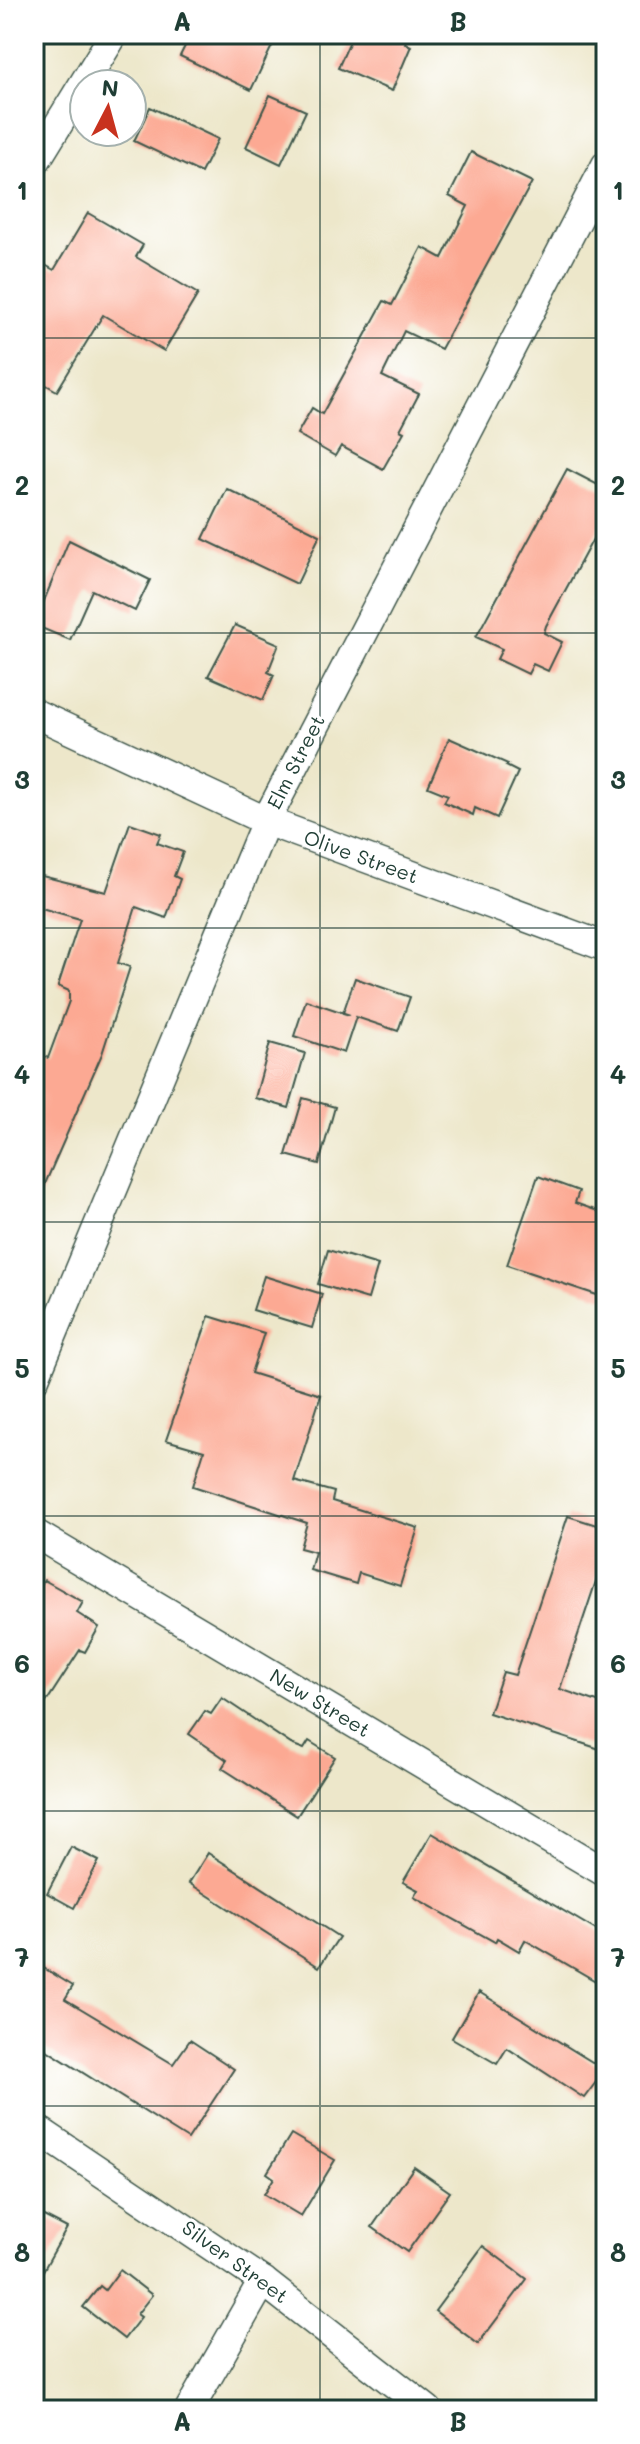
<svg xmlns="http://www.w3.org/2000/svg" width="640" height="2444" font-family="Mali,sans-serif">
  <rect width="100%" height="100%" fill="#fff"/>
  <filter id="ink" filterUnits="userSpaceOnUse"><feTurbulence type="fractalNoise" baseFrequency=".0125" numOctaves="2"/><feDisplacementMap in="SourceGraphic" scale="16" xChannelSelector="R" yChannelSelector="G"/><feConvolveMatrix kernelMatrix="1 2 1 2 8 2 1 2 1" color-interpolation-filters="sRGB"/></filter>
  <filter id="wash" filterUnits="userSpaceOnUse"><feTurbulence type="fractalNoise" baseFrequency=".006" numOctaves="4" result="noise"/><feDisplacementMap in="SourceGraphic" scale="32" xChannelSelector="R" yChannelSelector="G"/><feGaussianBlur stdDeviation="1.8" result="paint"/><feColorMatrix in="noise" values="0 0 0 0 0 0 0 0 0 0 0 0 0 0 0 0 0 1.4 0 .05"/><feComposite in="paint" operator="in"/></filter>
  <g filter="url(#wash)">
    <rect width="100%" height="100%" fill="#ede7ca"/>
    <g id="blocks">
      <!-- building -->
      <g fill="#fca993">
        <polygon points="191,34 251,34 273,44 251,90 180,56"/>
        <polygon points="353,34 409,34 405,43 411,46 392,91 338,68"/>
        <polygon points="270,95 306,111 281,164 246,147"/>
        <polygon points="150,107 218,139 201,173 134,141"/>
        <polygon points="471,152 532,182 441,349 404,331 382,376 419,394 400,430 404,432 383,469 341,446 335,456 297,434 312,408 322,414 384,301 392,305 422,247 442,258 468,206 449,196"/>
        <polygon points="88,213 143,245 136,257 198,294 164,351 103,315 57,391 34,378 34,283 45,265 54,270"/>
        <polygon points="567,469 606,489 606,515 546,626 544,633 562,642 548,671 533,664 528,674 497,659 502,649 476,637"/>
        <polygon points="227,489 320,535 297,584 203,539"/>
        <polygon points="69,540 150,580 135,611 92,590 70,640 34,625"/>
        <polygon points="235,625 279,644 268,672 274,675 263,700 208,676"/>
        <polygon points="449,738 508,764 506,766 518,772 497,818 475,808 473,815 444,802 448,795 428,787"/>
        <polygon points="130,823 161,834 157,843 183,852 174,876 180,879 166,918 136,907 118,963 130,967 102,1054 34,1209 34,1052 48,1058 69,1001 69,991 58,986 80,919 34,906 34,874 106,892"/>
        <polygon points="355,978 410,997 398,1031 356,1017 344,1053 294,1036 306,1000 350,1015 343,1013"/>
        <polygon points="270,1043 305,1053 289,1108 255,1098"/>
        <polygon points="303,1098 335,1107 319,1164 286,1155"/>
        <polygon points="538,1176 579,1191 575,1203 606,1214 606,1298 507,1265"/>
        <polygon points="328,1250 378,1265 368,1299 318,1284"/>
        <polygon points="264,1276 322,1294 312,1328 253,1310"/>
        <polygon points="209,1316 264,1333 251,1373 321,1395 294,1481 334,1492 332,1501 418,1528 400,1586 359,1573 356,1584 310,1570 315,1552 300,1548 307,1523 193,1486 204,1451 166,1440"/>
        <polygon points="568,1516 606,1528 606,1551 560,1689 606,1705 606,1751 489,1713 503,1672 515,1675"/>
        <polygon points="44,1580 83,1602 77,1613 99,1627 85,1652 80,1650 34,1721 34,1597"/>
        <polygon points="222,1698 291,1744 304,1749 309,1741 335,1757 297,1816 222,1768 227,1760 189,1734 205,1711 211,1714"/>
        <polygon points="432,1833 606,1936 606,1987 525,1940 519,1951 497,1938 495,1942 414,1897 418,1890 403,1882"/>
        <polygon points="71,1847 99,1861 74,1908 47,1893"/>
        <polygon points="208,1853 339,1937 319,1967 189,1883"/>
        <polygon points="34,1962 73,1986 65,1999 173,2064 190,2040 234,2069 188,2139 37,2044 34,2049"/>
        <polygon points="479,1992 605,2070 584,2098 507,2048 497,2064 452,2038"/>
        <polygon points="291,2134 335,2160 301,2216 264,2194 274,2178 267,2173"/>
        <polygon points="414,2167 450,2192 407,2252 372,2227"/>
        <polygon points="34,2211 67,2228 34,2287"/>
        <polygon points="483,2246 527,2279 478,2344 435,2311"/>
        <polygon points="120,2270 152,2295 137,2314 141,2317 124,2339 83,2307 100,2286 105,2290"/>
      </g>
    </g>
  </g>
  <g filter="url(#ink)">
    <use href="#blocks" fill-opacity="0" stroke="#3e564a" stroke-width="2"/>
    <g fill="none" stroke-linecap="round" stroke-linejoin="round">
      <!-- minor casing -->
      <g stroke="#3e564a" stroke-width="31">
        <g id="minor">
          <polyline points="34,164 114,34"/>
          <polyline points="34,713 266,821 606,947"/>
          <polyline points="34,1380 266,821 606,165"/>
          <polyline points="34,1533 606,1873"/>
          <polyline points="34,2127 263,2281 428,2410"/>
          <polyline points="189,2410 263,2281"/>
        </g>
      </g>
      <!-- minor -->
      <use href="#minor" stroke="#fff" stroke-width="28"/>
    </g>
  </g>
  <!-- grid -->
  <path fill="none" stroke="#1f3d34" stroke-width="2" stroke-opacity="0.55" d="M320,34V2410M34,338H606M34,633H606M34,928H606M34,1222H606M34,1516H606M34,1811H606M34,2106H606"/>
  <g text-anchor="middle" stroke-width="6" stroke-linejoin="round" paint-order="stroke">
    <!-- street labels -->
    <g font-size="20" fill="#1f3d34" stroke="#fff">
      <text transform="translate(296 762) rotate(-63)" y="7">Elm Street</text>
      <text transform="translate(361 857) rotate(20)" y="7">Olive Street</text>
      <text transform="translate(320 1703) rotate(31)" y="7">New Street</text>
      <text transform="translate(235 2262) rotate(36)" y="7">Silver Street</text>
    </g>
  </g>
  <!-- margin -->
  <rect width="640" height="2444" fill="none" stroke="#fff" stroke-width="88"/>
  <!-- north arrow -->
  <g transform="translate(108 108) rotate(6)"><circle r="38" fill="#ffffff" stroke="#a5b1ae" stroke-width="2"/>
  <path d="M0-6L14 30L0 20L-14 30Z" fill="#c8321e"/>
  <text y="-12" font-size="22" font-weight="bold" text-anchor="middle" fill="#1f3d34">N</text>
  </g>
  <rect x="44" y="44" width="552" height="2356" fill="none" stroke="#1f3d34" stroke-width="3"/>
  <g font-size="26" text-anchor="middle" font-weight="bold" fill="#1f3d34">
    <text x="182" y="31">A</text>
    <text x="458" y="31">B</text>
    <text x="22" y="200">1</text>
    <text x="618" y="200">1</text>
    <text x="22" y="495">2</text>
    <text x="618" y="495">2</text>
    <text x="22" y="789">3</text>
    <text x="618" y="789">3</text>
    <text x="22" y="1084">4</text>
    <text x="618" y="1084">4</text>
    <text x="22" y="1378">5</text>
    <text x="618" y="1378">5</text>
    <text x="22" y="1673">6</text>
    <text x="618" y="1673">6</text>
    <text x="22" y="1967">7</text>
    <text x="618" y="1967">7</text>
    <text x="22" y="2262">8</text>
    <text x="618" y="2262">8</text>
    <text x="182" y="2431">A</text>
    <text x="458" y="2431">B</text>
  </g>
</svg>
